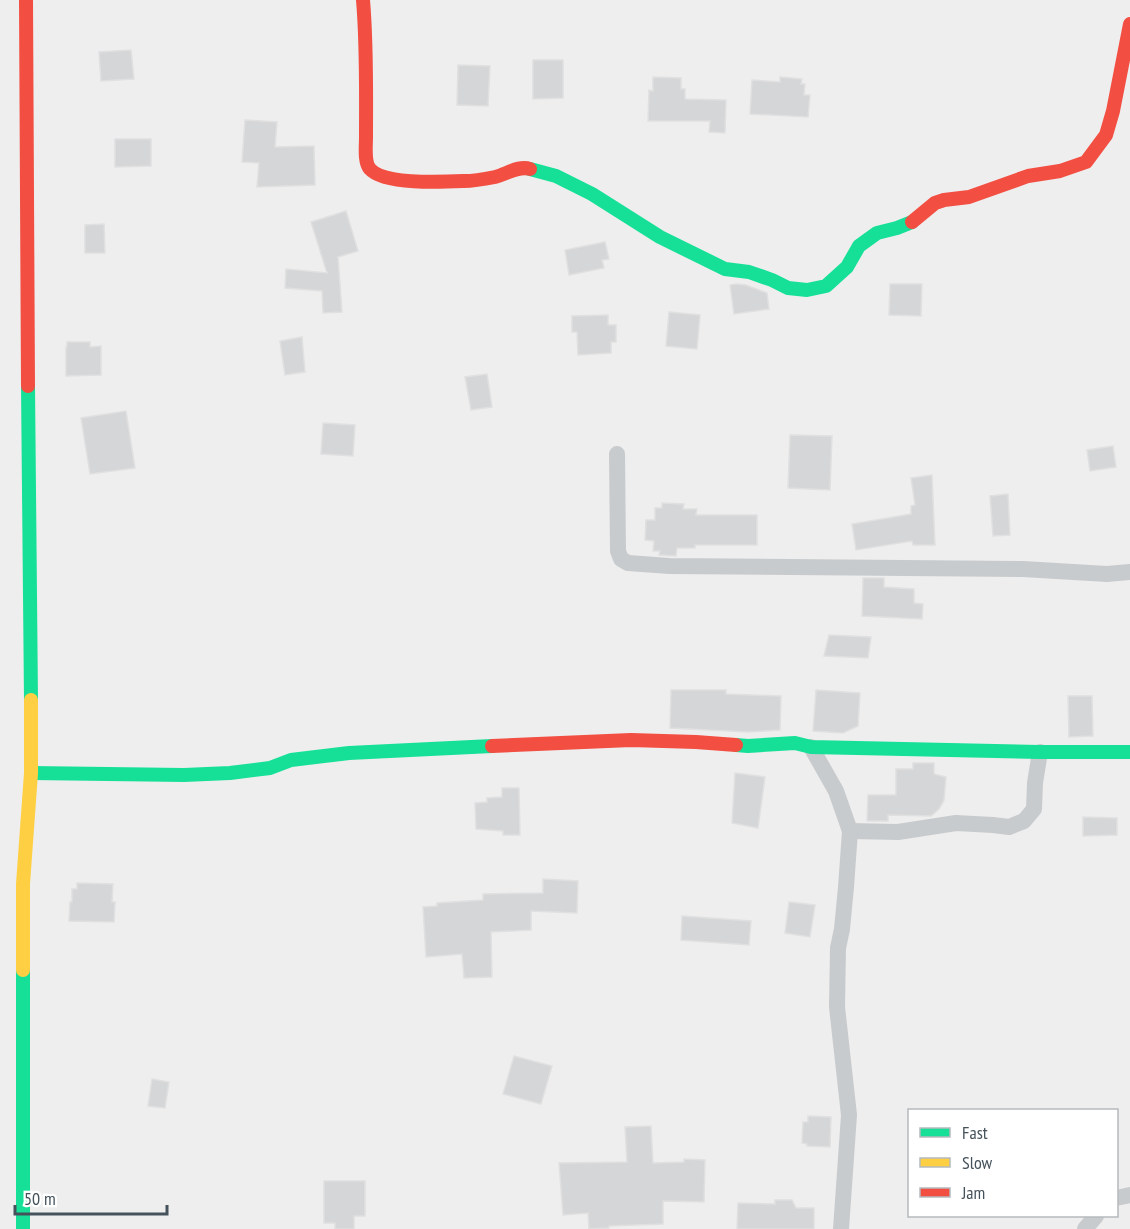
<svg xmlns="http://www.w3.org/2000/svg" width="1130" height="1229" font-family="'PT Sans Narrow',sans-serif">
  <rect width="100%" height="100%" fill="#efeeee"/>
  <!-- building -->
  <g fill="#d5d6d7" stroke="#e0e0e1" stroke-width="1.5">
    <polygon points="131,50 134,79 101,81 99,52"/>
    <polygon points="533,60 563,60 563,98 533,99"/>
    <polygon points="458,65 490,66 488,106 457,105"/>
    <polygon points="653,77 681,78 681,89 685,89 685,99 726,100 725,133 709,132 710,121 648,121 649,90 653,91"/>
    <polygon points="780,77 802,79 801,84 805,84 804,95 810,95 808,117 750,114 752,80 780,82"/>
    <polygon points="245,120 277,122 275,147 314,146 315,185 257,187 259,163 242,162"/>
    <polygon points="115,139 151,139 151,166 115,167"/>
    <polygon points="346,211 358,251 338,257 342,312 323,313 322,291 285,288 286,269 327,273 311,222"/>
    <polygon points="104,224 105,253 85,253 85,225"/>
    <polygon points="605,242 609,259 602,260 604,268 569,275 565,250"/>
    <polygon points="736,284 746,285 767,293 769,309 734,314 730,285"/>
    <polygon points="890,284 922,284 921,316 889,315"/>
    <polygon points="669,312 700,315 697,349 666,346"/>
    <polygon points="608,315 608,325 616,325 616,342 611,342 611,353 578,355 577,332 572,332 572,316"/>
    <polygon points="302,337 305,372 285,375 280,341"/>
    <polygon points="67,342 90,342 90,347 101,346 101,375 66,376 66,347 67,347"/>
    <polygon points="487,374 492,407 471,410 465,377"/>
    <polygon points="126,411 135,468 90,474 81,418"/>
    <polygon points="323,423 355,425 353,456 321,454"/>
    <polygon points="790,435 832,436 830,490 788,488"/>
    <polygon points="1113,446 1116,467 1090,471 1087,450"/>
    <polygon points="932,475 935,545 913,545 912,541 856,550 852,524 911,514 911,506 915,505 911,478"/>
    <polygon points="1008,494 1010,535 993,536 990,496"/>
    <polygon points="662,503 684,504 683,509 697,509 696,515 757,515 757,545 695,545 695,548 677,548 676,556 659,555 660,551 653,551 654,541 645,540 646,520 655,520 655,508 662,508"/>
    <polygon points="863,578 884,578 884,587 914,589 914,603 923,604 922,619 862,616"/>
    <polygon points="829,635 871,637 868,658 824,656"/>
    <polygon points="671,690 726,690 726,694 781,696 780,730 748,732 670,728"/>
    <polygon points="816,690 860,693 858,726 843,733 813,731"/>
    <polygon points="1068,696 1092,696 1093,736 1069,737"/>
    <polygon points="913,763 934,763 934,774 946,777 944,800 939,809 931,816 888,815 888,821 867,821 868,795 896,795 896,769 913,769"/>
    <polygon points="735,773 765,777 758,828 732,823"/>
    <polygon points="502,788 519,788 520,835 503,835 503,831 476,829 475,803 487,802 487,798 502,797"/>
    <polygon points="1083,817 1117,818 1117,835 1083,836"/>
    <polygon points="543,879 578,881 577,913 531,911 531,930 491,932 492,977 464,978 462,954 426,957 423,907 437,906 437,903 483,900 483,894 543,893"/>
    <polygon points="77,883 113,884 112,902 115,902 114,922 69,921 70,902 72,902 72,889 77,889"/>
    <polygon points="789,902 815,905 810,937 785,933"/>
    <polygon points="682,916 751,921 749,945 681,940"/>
    <polygon points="514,1056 552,1066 541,1104 503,1094"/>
    <polygon points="152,1079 169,1082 165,1108 148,1106"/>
    <polygon points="808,1116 831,1117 830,1147 807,1146 807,1144 802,1143 803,1122 808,1122"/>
    <polygon points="651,1126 653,1163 684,1162 684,1159 705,1160 704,1202 663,1201 663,1224 609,1226 609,1228 589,1229 588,1213 563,1215 559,1163 627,1162 625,1127"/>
    <polygon points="324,1181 365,1181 365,1216 354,1216 354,1229 335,1229 335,1223 324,1223"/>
    <polygon points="775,1200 792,1200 796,1208 814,1208 814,1229 737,1229 738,1203 775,1204"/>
  </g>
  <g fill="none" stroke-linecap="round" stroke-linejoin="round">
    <!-- street -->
    <g stroke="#c8cbcd" stroke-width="16">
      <polyline points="617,454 618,551 621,559 628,563 669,566 1023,569 1107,574 1130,572"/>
      <polyline points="811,747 836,791 850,831 846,887 842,929 838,948 837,1007 849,1115 841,1229"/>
      <polyline points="850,831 898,832 956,823 993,825 1009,827 1024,821 1034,809 1035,783 1040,752"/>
      <polyline points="1116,1198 1130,1195"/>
      <polyline points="1085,1229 1096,1216"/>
    </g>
    <!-- fast -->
    <g stroke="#16e098" stroke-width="14">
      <polyline points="530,169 556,176 592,194 660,237 725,269 749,272 772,280 788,288 807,290 826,286 847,267 859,246 877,233 897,228 912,222"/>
      <polyline points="28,386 31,700"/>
      <polyline points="736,745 748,746 795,743 811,747 1040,752 1130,752"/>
      <polyline points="31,773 184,775 230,773 270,768 291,760 349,753 492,746"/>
      <polyline points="23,970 23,1229"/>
    </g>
    <!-- slow -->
    <polyline stroke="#ffcf43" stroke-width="14" points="23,970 23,884 31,773 31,700"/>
    <!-- jam -->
    <g stroke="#f24e42" stroke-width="14">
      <polyline points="26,0 28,386"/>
      <path d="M363,0C367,46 366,92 366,138C366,146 364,163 370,169C384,185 443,182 464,181C474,181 485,179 495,177C507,174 519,165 530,169"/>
      <polyline points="912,222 935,203 944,200 969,197 1028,176 1060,171 1086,162 1106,135 1113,111 1130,24"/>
      <polyline points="492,746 631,740 696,742 736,745"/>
    </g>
  </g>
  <!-- legend -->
  <rect x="908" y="1109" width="210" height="108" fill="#ffffff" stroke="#b5babd" stroke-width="1.5"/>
  <rect x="920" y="1128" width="30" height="9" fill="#16e098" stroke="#b5babd" stroke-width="1.5"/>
  <text x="962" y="1139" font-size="18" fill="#45525b">Fast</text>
  <rect x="920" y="1158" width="30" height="9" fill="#ffcf43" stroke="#b5babd" stroke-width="1.5"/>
  <text x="962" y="1169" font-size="18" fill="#45525b">Slow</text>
  <rect x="920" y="1188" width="30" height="9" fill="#f24e42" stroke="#b5babd" stroke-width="1.5"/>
  <text x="962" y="1199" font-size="18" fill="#45525b">Jam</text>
  <!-- scale -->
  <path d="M15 1205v9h152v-9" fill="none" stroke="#45525b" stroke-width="3"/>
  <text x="24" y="1205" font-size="18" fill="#45525b" stroke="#ffffff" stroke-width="4.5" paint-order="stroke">50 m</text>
</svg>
